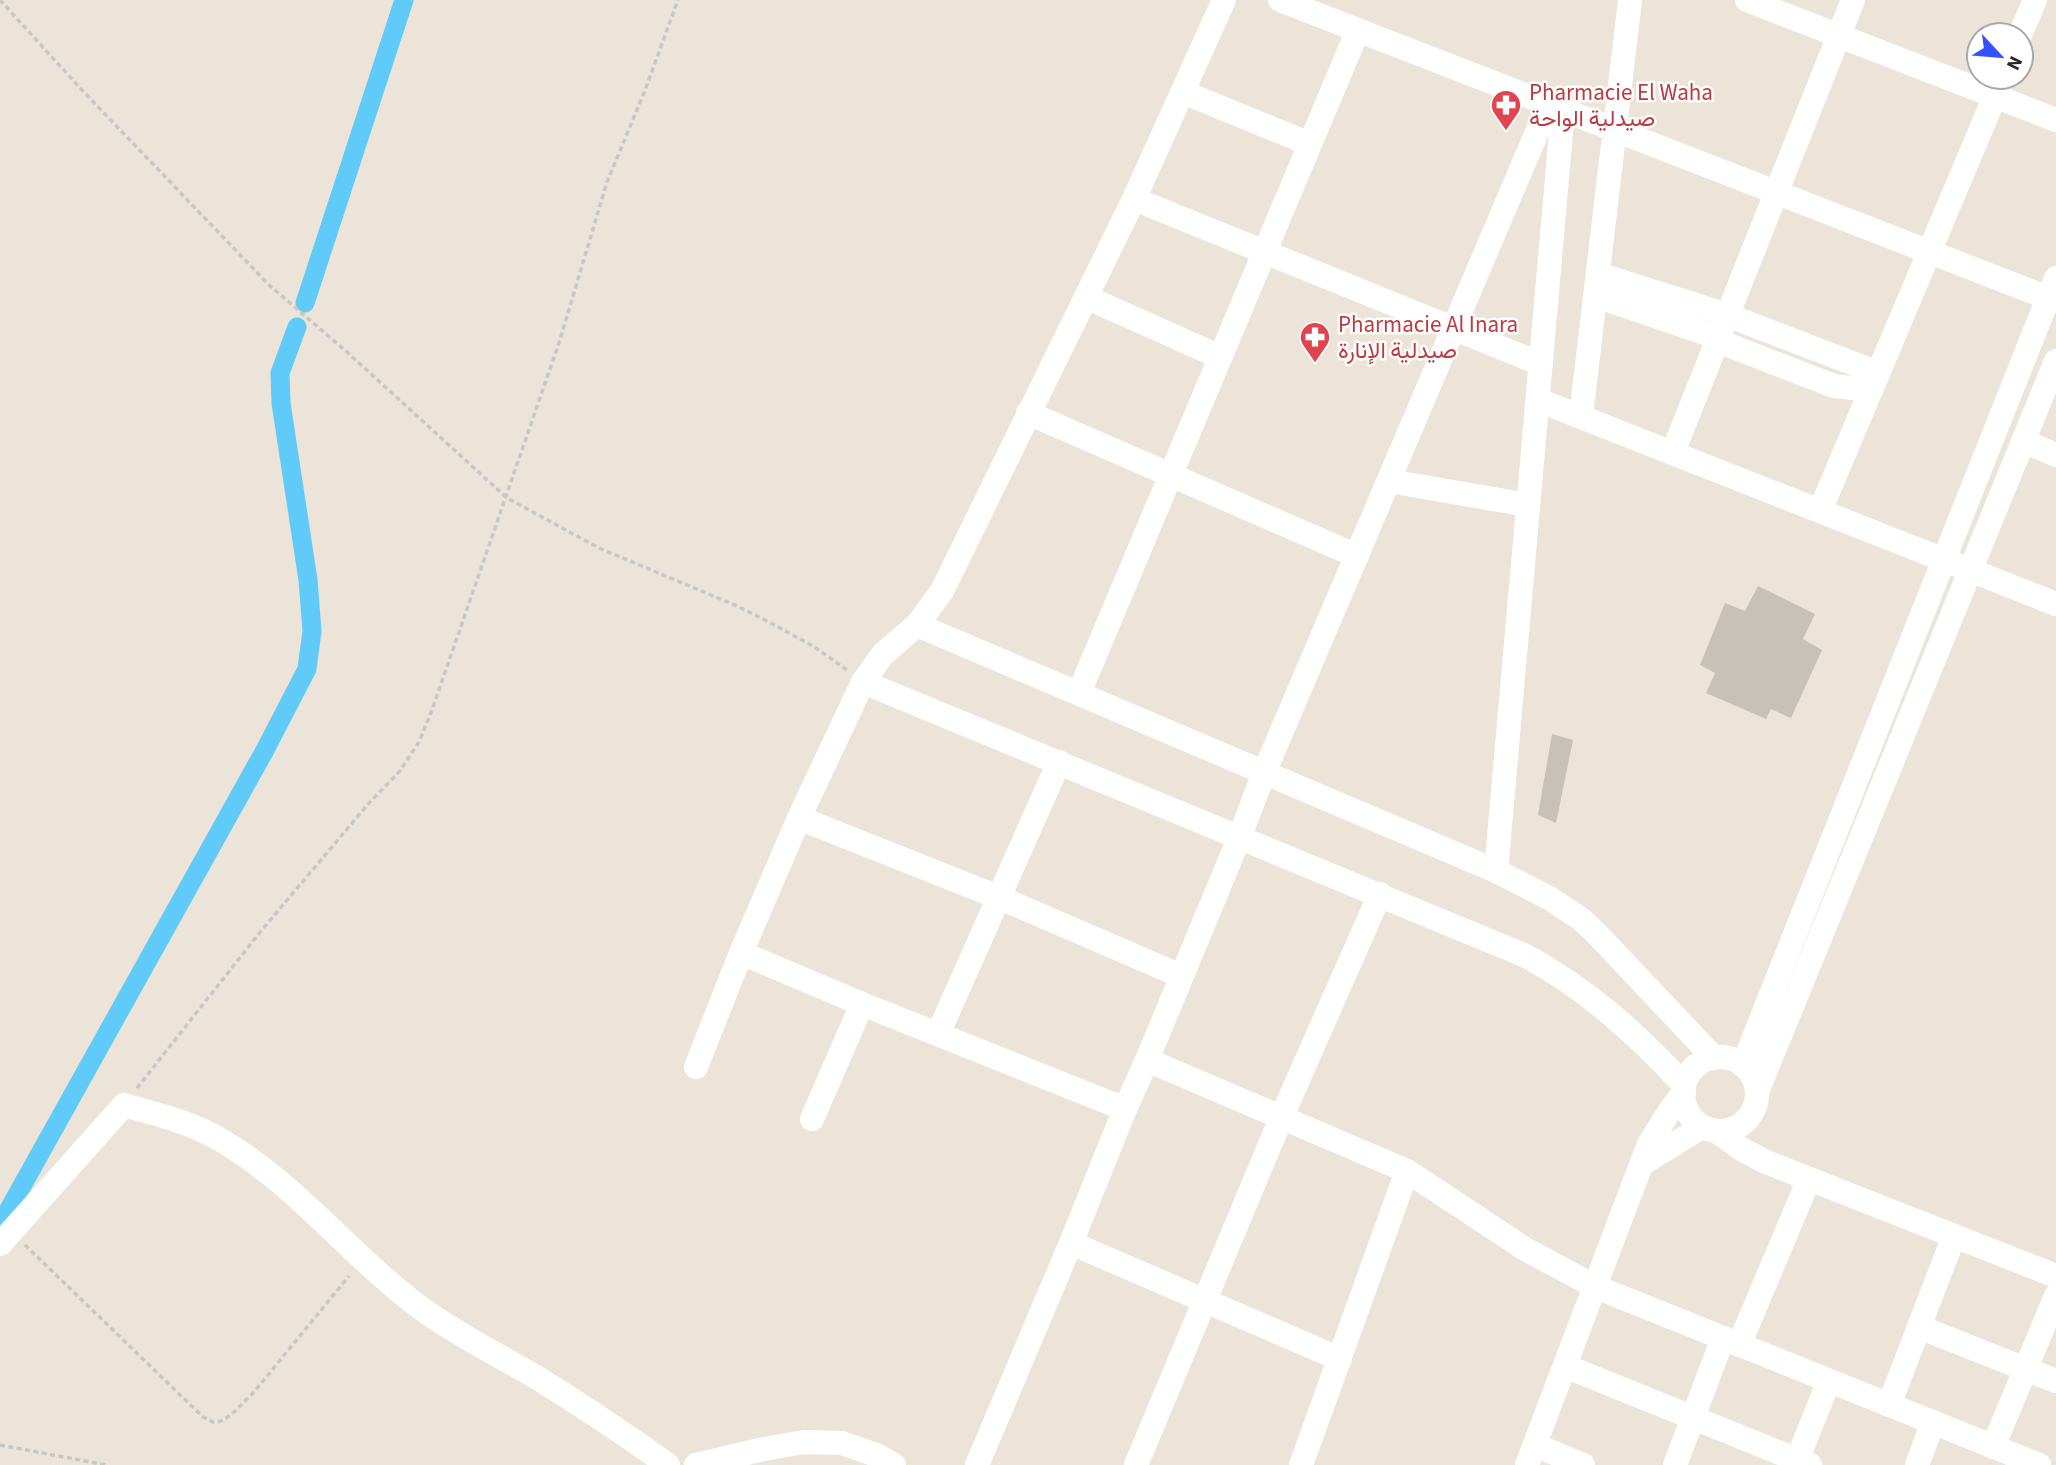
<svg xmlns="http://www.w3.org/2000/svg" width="2056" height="1465" font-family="'Source Sans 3',Vazirmatn,sans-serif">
  <rect width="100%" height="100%" fill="#ece4d8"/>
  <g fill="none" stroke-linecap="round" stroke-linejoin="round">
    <!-- canal -->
    <g stroke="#60cbf9" stroke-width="19">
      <polyline points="305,303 404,0"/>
      <polyline points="0,1221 8,1211 265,750 307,669 312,631 308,580 281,403 280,373 297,327"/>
    </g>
  </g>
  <!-- building -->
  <g fill="#c7c1b8">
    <polygon points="1758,586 1815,614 1803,639 1822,650 1791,718 1771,709 1766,719 1706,693 1715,673 1700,665 1725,603 1745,611"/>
    <polygon points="1552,734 1573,740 1556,823 1538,815"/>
  </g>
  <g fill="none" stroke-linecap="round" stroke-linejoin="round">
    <!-- path -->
    <g stroke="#c7c7c7" stroke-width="3.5" stroke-dasharray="5 3.5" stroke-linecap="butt">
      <polyline points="0,0 80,88 268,284 348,353 507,498 599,548 737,606 769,622 813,646 847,670"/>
      <polyline points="137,1088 261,931 369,803 399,772 419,742 432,710 559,343 607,182 644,93 678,0"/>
      <polyline points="25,1245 203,1417 213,1422 221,1421 231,1415 254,1392 349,1276"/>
      <polyline points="0,1445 106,1465"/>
    </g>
    <!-- minor -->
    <g stroke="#fff" stroke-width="24">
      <polyline points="1280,0 2056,301"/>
      <polyline points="1747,0 2056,120"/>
      <polyline points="2020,35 2035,0"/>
      <polyline points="1183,92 1310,144"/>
      <polyline points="1134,199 1541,364"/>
      <polyline points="1598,274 1727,315 1878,373"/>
      <polyline points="1596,296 1719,338"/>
      <polyline points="1086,297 1220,357"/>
      <polyline points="1718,341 1834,386 1871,390"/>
      <polyline points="1538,400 2056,604"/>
      <polyline points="1028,413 1357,556"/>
      <polyline points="1581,416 1630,0"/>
      <polyline points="2023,441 2056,455"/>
      <polyline points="1673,452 1853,0"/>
      <polyline points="1389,481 1528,505"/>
      <polyline points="1820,511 2003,77"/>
      <polyline points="917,625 1496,871 1549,898 1581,919 1597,934 1714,1058"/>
      <path d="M863,682L1526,956C1587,989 1637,1034 1684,1085"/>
      <polyline points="1079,693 1358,30"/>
      <polyline points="799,818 998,897 1181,976"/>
      <polyline points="1496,871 1563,110"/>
      <polyline points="741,953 862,1004 1125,1109"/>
      <polyline points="938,1034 1059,762"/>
      <circle cx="1720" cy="1094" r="37"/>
      <polyline points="1147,1060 1407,1171 1301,1465"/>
      <polyline points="1743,1065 2056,278"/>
      <polyline points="696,1067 741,953 799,818 863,682 883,654 917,625 942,591 1134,199 1224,0"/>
      <polyline points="1757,1092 2056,361"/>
      <polyline points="812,1119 862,1004"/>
      <polyline points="1716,1131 1743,1150 1766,1162 2056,1276"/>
      <polyline points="1643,1163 1702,1127"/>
      <polyline points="1407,1171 1525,1249 1596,1287 2039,1465"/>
      <polyline points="1071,1243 1340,1359"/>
      <path d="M0,1244L124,1105C156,1114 190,1122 219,1139C296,1183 351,1257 422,1309C458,1335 498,1355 536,1377C581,1405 625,1434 668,1465"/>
      <polyline points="1919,1327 2056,1381"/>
      <polyline points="1739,1345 1809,1179"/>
      <polyline points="1565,1366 1810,1465"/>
      <polyline points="1889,1405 1954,1236"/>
      <polyline points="1535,1445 1583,1465"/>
      <polyline points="1993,1447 2056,1296"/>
      <polyline points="696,1465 764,1449 804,1442 842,1443 876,1455 894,1465"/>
      <polyline points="977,1465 1071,1243 1125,1109 1147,1060 1240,836 1264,773 1549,104"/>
      <polyline points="1136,1465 1282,1116 1380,894"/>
      <polyline points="1527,1465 1649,1144 1669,1112 1684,1092"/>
      <polyline points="1675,1465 1723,1338"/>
      <polyline points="1795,1465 1829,1381"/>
      <polyline points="1917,1465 1933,1422"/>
    </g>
  </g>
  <!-- icons -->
  <defs>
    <g id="pharmacy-pin" transform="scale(1.575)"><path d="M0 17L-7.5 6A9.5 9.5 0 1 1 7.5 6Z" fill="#e0444e" stroke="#fff"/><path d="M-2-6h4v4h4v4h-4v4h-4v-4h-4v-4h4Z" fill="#fff"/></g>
  </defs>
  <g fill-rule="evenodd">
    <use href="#pharmacy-pin" x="1506" y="105"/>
    <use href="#pharmacy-pin" x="1315" y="337"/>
  </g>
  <g text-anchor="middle" stroke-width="5" stroke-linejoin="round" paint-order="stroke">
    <!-- health labels -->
    <g font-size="23" fill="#be3a42" stroke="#fff" text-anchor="start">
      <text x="1529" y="100">Pharmacie El Waha<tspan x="1529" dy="26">صيدلية الواحة</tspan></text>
      <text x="1338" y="332">Pharmacie Al Inara<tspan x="1338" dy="26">صيدلية الإنارة</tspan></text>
    </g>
  </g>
  <!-- north arrow -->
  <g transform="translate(2000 56) rotate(116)"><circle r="33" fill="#ffffff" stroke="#a9a9a9" stroke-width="2"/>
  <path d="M0-5L12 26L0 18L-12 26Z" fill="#3251ff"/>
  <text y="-10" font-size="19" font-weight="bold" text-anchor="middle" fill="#282828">N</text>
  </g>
</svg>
